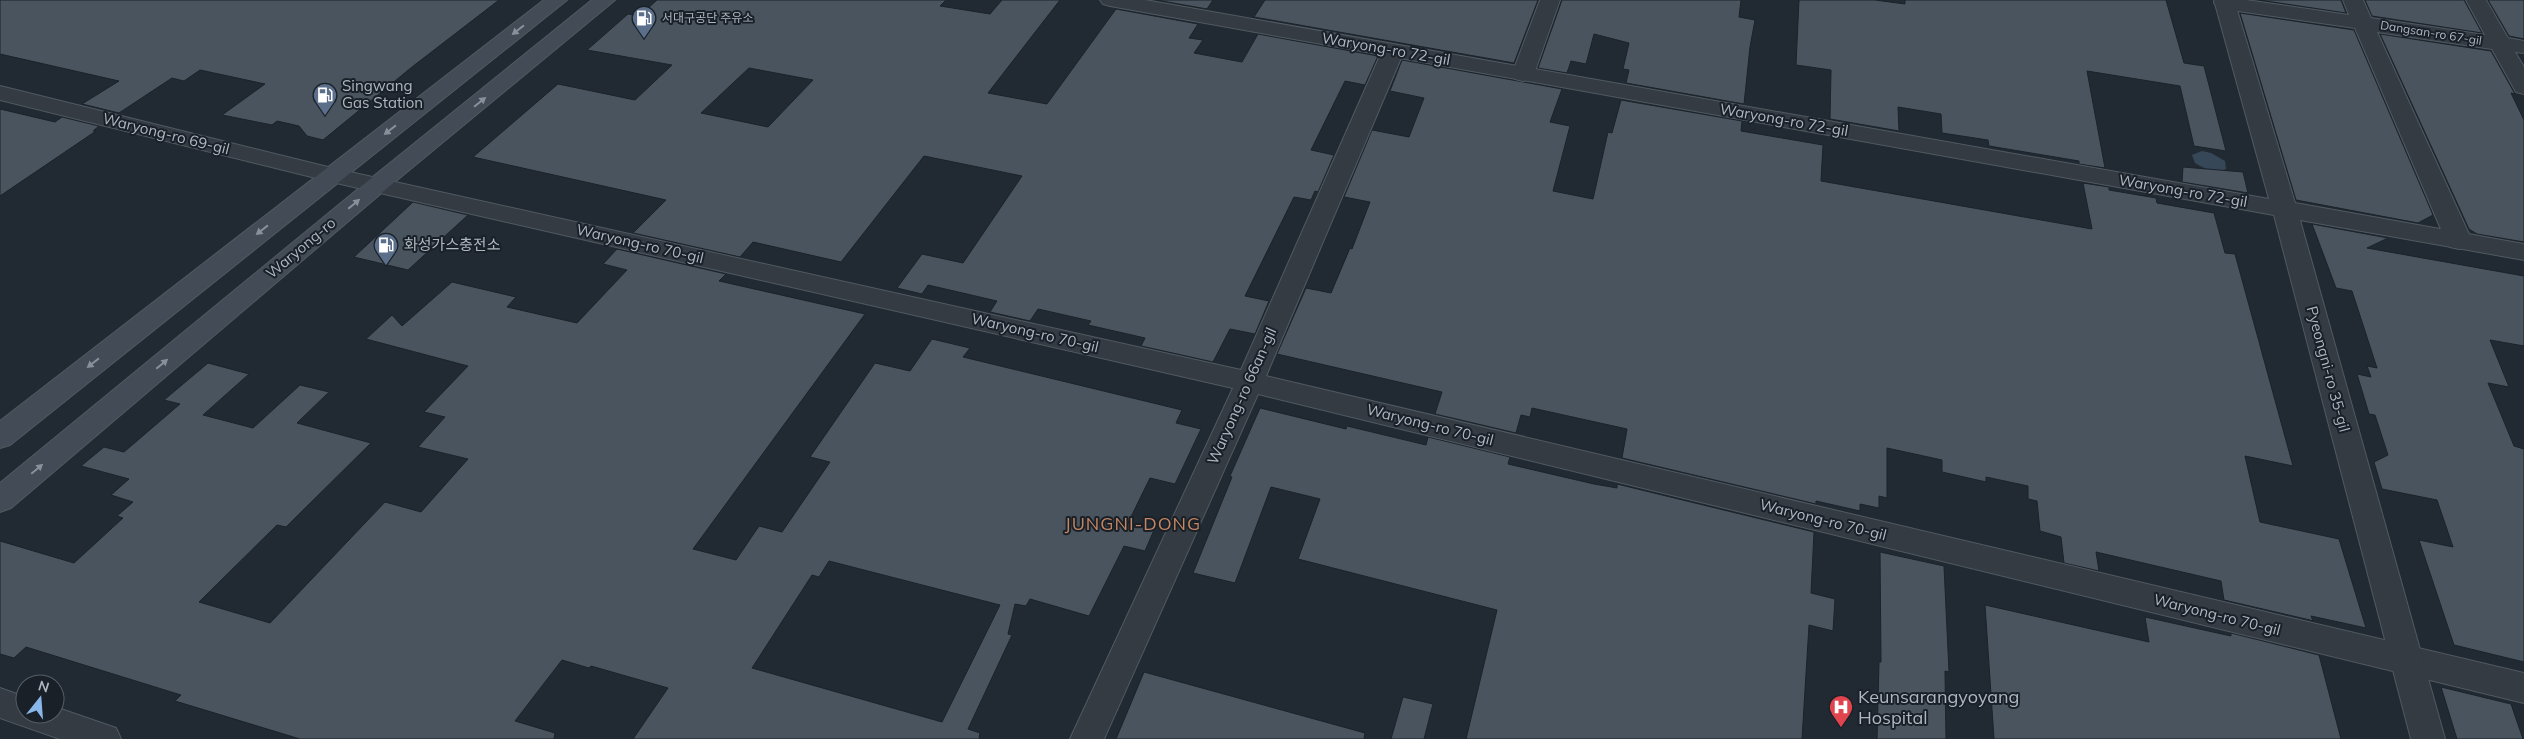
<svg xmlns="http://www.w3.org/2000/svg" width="2524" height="739" font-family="Mulish,'Noto Sans KR',sans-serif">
  <rect width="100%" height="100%" fill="#212a32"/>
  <!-- water -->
  <path fill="#364758" d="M2202,151L2211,153L2225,161L2226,169C2216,173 2204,169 2195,163L2192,155Z"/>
  <!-- building -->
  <g fill="#49545e" stroke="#1b222a" fill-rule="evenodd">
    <polygon points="0,0 499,0 412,67 323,140 307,136 299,126 277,121 272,125 222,115 265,84 200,70 184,81 172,78 119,113 82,104 119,81 0,54"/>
    <path d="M657,0H946L940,6L990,14L1002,0H1060L988,93L1047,104L1116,9L1198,24L1189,38L1203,40L1194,53L1242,62L1258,34L1378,56L1365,85L1345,81L1311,150L1334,155L1318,192L1315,191L1311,200L1294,197L1245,296L1269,301L1255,334L1230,329L1213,362L1141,346L1145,338L1088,325L1091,321L1038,309L1030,321L990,312L997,301L928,285L922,294L897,288L922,254L963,263L1022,176L924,156L841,262L753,242L740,257L633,233L666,200L473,157L558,84L635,100L672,65L587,50L628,14L639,16ZM749,68L813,80L768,127L701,113Z"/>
    <polygon points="1156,0 1213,0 1207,9"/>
    <polygon points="1265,0 1538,0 1514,63 1254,17"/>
    <polygon points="1562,0 1741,0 1739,17 1755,20 1750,47 1744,104 1626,83 1629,70 1623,69 1629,43 1594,34 1586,64 1571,61 1567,73 1538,68"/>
    <polygon points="1799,0 1875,0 1905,4 1905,0 2166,0 2184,63 2204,66 2226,151 2194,146 2180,86 2087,71 2105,168 2079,164 2079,161 1989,146 1988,140 1942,133 1941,114 1898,107 1899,131 1830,119 1831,70 1796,65"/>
    <polygon points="2259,0 2341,0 2346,13"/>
    <polygon points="2365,0 2464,0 2482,33 2372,16"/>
    <polygon points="2488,0 2524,0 2524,39 2509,36"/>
    <polygon points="2240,13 2354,30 2433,215 2418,223 2296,200"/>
    <polygon points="2380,34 2491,51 2515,94 2511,93 2524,120 2524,242 2477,234 2469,229"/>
    <polygon points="1402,60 1562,89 1550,122 1570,126 1553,191 1593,199 1608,132 1612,133 1621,100 1742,121 1741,131 1823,145 1821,181 2092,229 2083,183 2109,187 2109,190 2156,198 2157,203 2214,213 2225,253 2235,254 2293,466 2245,456 2260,522 2339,539 2366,628 2311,616 2313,621 2310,620 2224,600 2221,581 2096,552 2099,571 2064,563 2061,537 2040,531 2037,501 2028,499 2028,486 1986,477 1986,482 1942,472 1942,460 1887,448 1887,498 1879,496 1879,508 1860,504 1860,511 1816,501 1816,504 1622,458 1627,429 1532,408 1530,417 1521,415 1516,433 1435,414 1442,392 1277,354 1306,288 1331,293 1350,248 1352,249 1370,202 1344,197 1372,130 1409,137 1424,98 1390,91"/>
    <polygon points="0,109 55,122 62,117 99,126 93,131 96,131 0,196"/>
    <polygon points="2183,167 2243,172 2248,193 2182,182"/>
    <polygon points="413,202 468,215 408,270 354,257"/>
    <polygon points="2312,224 2388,238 2367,248 2524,276 2524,346 2490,340 2509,387 2488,383 2514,446 2524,449 2524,662 2454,645 2419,540 2453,547 2437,500 2382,489 2374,462 2388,455 2375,415 2369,414 2357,374 2371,377 2367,366 2377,368 2352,291 2336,288"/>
    <path d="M617,249L726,274L719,281L865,314L693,549L736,560L759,526L782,532L830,462L810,457L875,363L910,371L932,339L970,348L963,357L1182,410L1176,423L1201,429L1175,484L1150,478L1128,523L1154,530L1145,551L1124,546L1089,616L1030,599L1026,606L1015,604L1008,634L1012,635L968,729L980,733L979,739H633L668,688L591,666L589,668L562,660L515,721L555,733L554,739H300L175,701L181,695L26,647L14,658L0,654V541L74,563L123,518L117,516L133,502L111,495L129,479L81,466L104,447L124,452L180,404L164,400L208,363L249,374L203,415L253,428L300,385L329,392L297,423L371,443L286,527L277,525L199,602L270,623L385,502L421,512L468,459L418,447L445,417L424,412L468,366L366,339L392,315L402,326L452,282L516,297L507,307L577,323L627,270L603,264ZM829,561L1000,605L942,722L752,668L812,575L819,577Z"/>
    <polygon points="1260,408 1346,429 1347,426 1426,445 1428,437 1510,457 1508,464 1594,484 1617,488 1617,484 1814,532 1811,593 1835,599 1833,631 1809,625 1802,739 1466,739 1497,610 1298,559 1320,499 1271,487 1235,583 1193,573 1232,477 1230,476"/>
    <polygon points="1880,552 1944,566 1949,672 1945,671 1946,739 1877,739 1879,662 1881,662"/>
    <polygon points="1985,605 2149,642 2145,617 2231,636 2231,633 2319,655 2341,739 1994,739"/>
    <polygon points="1144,672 1365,733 1364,739 1116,739"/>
    <polygon points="2441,687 2511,704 2523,739 2457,739"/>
    <polygon points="1403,697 1433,704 1424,739 1391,739"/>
  </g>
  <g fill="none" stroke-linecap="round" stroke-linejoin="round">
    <!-- minor casing -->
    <g stroke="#515961" stroke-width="2">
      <g id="minor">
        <polygon points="1540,0 1560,0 1534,74 1531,79 1523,81 1515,79 1512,74"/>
        <polygon points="2216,0 2246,0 2349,15 2343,0 2363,0 2371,18 2485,35 2466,0 2486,0 2508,38 2524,41 2524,53 2515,52 2524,67 2524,94 2516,92 2492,49 2377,32 2472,241 2468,247 2459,249 2450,247 2446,241 2355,28 2224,9 2217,7 2214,3"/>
        <polygon points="1393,45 1401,46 1404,51 1266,376 2524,673 2524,703 1258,394 1104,739 1070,739 1233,388 332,182 0,100 0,86 332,168 1241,370 1382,51 1385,46"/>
        <polygon points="0,688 25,697 25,714 55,714 55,707 116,728 121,739 60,739 0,718"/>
      </g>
    </g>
    <!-- tertiary casing -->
    <g stroke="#515961" stroke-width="2">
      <polygon id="tertiary" points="1100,0 1145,0 2269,199 2214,0 2234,0 2295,203 2524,244 2524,260 2300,220 2445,739 2411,739 2274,215 1110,6 1103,4"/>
    </g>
    <!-- secondary casing -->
    <g stroke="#515961" stroke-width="2">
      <g id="secondary">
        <polygon points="544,0 567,0 10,445 0,448 0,421"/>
        <polygon points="592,0 615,0 385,190 11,508 0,512 0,483 369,180"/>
      </g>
    </g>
    <!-- minor -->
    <use href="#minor" fill="#343b43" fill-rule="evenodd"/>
    <!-- tertiary -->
    <use href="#tertiary" fill="#343b43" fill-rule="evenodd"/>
    <!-- secondary -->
    <use href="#secondary" fill="#424b56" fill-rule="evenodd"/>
  </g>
  <!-- one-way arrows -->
  <defs><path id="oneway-solid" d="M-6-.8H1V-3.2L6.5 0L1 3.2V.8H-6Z" transform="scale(1.25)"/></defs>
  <g fill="#88919b">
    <use href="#oneway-solid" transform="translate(518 30) rotate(142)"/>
    <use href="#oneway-solid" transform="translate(480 102) rotate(-39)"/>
    <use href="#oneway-solid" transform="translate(390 130) rotate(142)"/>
    <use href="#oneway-solid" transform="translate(354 204) rotate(-40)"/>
    <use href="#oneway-solid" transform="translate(262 230) rotate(142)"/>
    <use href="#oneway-solid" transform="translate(93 363) rotate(142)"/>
    <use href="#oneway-solid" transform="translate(162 364) rotate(-40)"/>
    <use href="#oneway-solid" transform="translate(37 469) rotate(-40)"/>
  </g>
  <!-- icons -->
  <defs>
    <g id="fuel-pin" transform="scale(1.25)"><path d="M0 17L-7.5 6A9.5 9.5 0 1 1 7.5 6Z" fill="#5c6f8a" stroke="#192028"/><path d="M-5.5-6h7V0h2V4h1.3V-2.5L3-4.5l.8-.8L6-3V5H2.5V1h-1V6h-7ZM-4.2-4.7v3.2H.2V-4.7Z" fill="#fff"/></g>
    <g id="hospital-pin" transform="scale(1.25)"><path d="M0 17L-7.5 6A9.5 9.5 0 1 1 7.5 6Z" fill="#e0444e" stroke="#192028"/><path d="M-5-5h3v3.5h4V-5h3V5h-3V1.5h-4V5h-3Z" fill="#fff"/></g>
  </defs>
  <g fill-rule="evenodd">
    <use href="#fuel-pin" x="644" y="18"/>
    <use href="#fuel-pin" x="325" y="95"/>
    <use href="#fuel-pin" x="386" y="245"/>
    <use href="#hospital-pin" x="1841" y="707"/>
  </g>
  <g text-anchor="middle" stroke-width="4" stroke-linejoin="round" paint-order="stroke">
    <!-- far-poi labels -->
    <g font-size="12" fill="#aeb6c0" stroke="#192028" text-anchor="start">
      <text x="662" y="22">서대구공단 주유소</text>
    </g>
    <!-- far-street labels -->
    <g font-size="12" fill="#aeb6c0" stroke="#192028">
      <text transform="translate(2431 33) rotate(9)" y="4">Dangsan-ro 67-gil</text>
    </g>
    <!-- street labels -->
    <g font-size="15" fill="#aeb6c0" stroke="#192028">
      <text transform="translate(1386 49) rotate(10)" y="5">Waryong-ro 72-gil</text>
      <text transform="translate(1784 120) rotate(10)" y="5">Waryong-ro 72-gil</text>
      <text transform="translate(166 134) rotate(14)" y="5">Waryong-ro 69-gil</text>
      <text transform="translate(2183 191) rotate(10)" y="5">Waryong-ro 72-gil</text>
      <text transform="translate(640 244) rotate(13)" y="5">Waryong-ro 70-gil</text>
      <text transform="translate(301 248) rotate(-40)" y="5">Waryong-ro</text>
      <text transform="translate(1035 333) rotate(13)" y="5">Waryong-ro 70-gil</text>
      <text transform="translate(2328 369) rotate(75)" y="5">Pyeongni-ro 35-gil</text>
      <text transform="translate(1242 396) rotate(-66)" y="5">Waryong-ro 66an-gil</text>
      <text transform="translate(1430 425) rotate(14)" y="5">Waryong-ro 70-gil</text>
      <text transform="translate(1823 520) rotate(14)" y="5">Waryong-ro 70-gil</text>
      <text transform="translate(2217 615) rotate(14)" y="5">Waryong-ro 70-gil</text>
    </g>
    <!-- poi labels -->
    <g font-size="15" fill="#aeb6c0" stroke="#192028" text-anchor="start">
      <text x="342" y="91">Singwang<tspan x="342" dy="17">Gas Station</tspan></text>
      <text x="404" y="250">화성가스충전소</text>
    </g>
    <!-- quarter labels -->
    <g font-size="18" letter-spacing="1" fill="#c58664" stroke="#192028">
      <text x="1133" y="530">JUNGNI-DONG</text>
    </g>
    <!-- near-poi labels -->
    <g font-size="18" fill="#aeb6c0" stroke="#192028" text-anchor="start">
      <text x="1858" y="703">Keunsarangyoyang<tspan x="1858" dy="21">Hospital</tspan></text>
    </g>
  </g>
  <!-- north arrow -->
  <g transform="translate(40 699) rotate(17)"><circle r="24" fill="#192028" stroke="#555c65"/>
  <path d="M0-4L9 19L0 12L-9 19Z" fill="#89b7ea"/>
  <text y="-8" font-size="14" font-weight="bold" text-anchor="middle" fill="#aeb6c0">N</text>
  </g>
</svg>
